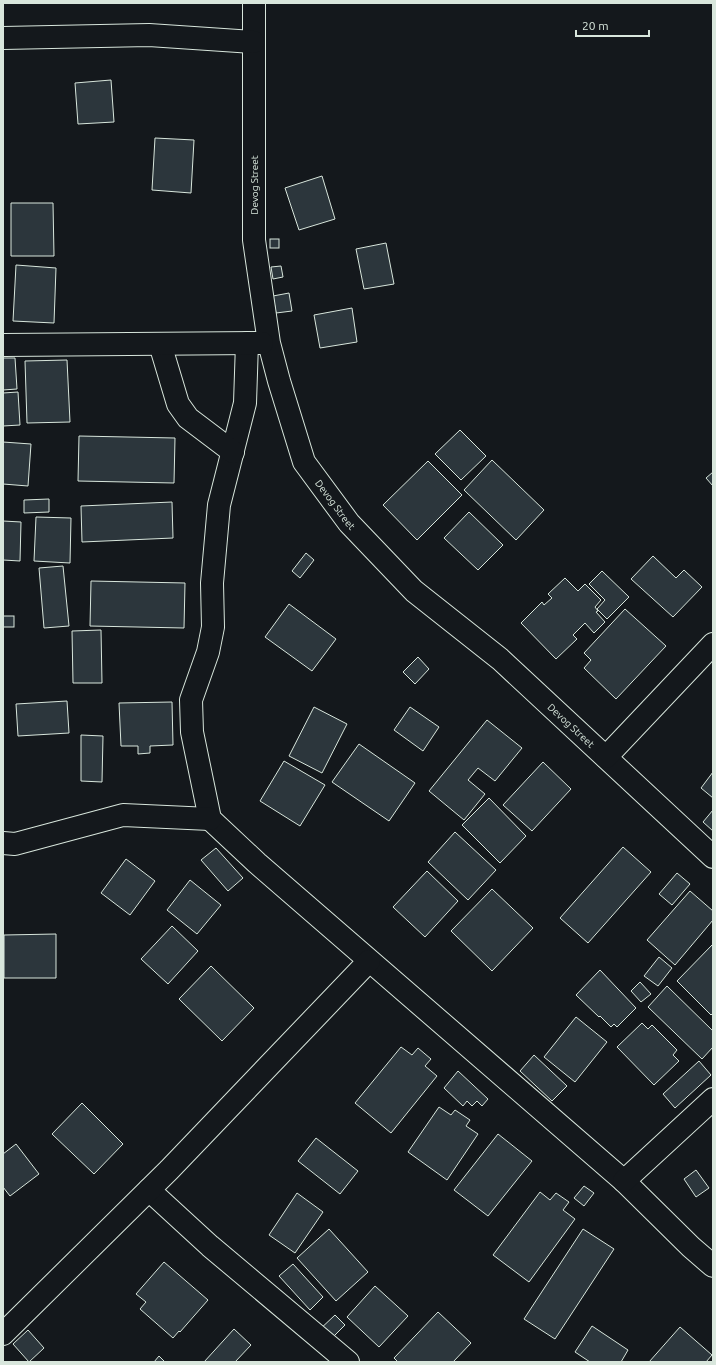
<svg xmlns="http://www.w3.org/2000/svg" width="716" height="1365" font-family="Ubuntu,sans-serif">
  <rect width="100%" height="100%" fill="#14181c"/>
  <!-- building -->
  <g fill="#2c363c" stroke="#d8e6dc">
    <polygon points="111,80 114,122 78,124 75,83"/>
    <polygon points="155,138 194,140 191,193 152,190"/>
    <polygon points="322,176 335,219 299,230 285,188"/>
    <polygon points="11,203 53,203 54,256 11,256"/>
    <rect x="270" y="239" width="9" height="9"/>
    <polygon points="386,243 394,284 364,289 356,249"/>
    <polygon points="16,265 56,268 54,323 13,321"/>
    <polygon points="281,266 283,277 273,279 271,267"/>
    <polygon points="289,293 292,311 276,313 273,296"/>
    <polygon points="352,308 357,342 320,348 314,315"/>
    <polygon points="3,358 15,358 17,389 3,390"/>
    <polygon points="67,360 70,422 27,423 25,361"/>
    <polygon points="18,392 20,425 3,426 3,393"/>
    <polygon points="460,430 486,456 461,480 435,454"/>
    <polygon points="79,436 175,438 174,483 78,481"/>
    <polygon points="3,442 31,444 28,486 3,484"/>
    <polygon points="492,460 544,510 516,540 464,490"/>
    <polygon points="428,461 462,495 417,540 383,505"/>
    <polygon points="713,472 713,486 706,478"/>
    <polygon points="49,499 49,512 24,513 24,500"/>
    <polygon points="172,502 173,538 82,542 81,506"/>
    <polygon points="469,512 503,545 478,570 444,538"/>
    <polygon points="36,517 71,518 70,563 34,561"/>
    <polygon points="3,521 21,522 20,561 3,560"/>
    <polygon points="306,553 314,560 300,578 292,571"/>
    <polygon points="653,556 676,578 684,570 702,587 673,617 631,579"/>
    <polygon points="63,566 69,626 44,628 39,568"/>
    <polygon points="602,571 629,597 607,619 597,609 605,600 589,584"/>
    <polygon points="565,578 578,591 585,584 601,600 595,607 598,611 596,612 605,622 594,633 585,623 573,635 577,639 556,659 521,623 542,602 544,605 552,598 548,594"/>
    <polygon points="91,581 185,583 184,628 90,626"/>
    <polygon points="289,604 336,639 312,671 265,637"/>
    <polygon points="625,609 666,646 616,699 584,668 591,660 584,653"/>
    <rect x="3" y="616" width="11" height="11"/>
    <polygon points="101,630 102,683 73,683 72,631"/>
    <polygon points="418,657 429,669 415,684 403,672"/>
    <polygon points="67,701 69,733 18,736 16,704"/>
    <polygon points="172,702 173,745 150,746 150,753 138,754 138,746 121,746 119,703"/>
    <polygon points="314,707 347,724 322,773 289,756"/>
    <polygon points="410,707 439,727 423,751 394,730"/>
    <polygon points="487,720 522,748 495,781 478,768 468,780 485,794 464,820 429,791"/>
    <polygon points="81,735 103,736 102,782 81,781"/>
    <polygon points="359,744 415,783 389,821 332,782"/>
    <polygon points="284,761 325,785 300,826 260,801"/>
    <polygon points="543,762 571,789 532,831 503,805"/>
    <polygon points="713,772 713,798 701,788"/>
    <polygon points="489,798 526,836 500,863 462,825"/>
    <polygon points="713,810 713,831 703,822"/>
    <polygon points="455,832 496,870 468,900 428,862"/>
    <polygon points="623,847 651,872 588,943 560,918"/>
    <polygon points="216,848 243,878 228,891 201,860"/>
    <polygon points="126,859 155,881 130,915 101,893"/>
    <polygon points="427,871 458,901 425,937 393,907"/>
    <polygon points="677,873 690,884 672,905 659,894"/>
    <polygon points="190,880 221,905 197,934 167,910"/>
    <polygon points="492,889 533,928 492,971 451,931"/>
    <polygon points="690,891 713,911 713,920 675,965 647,940"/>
    <polygon points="172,926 198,951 168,984 141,959"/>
    <polygon points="56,934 56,978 4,978 4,935"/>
    <polygon points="713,944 713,1013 711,1015 677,981"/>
    <polygon points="659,957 672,968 658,986 644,976"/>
    <polygon points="211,966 254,1008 222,1041 179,999"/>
    <polygon points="600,970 636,1008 617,1027 614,1024 611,1027 600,1016 599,1017 576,995"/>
    <polygon points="640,982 651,994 641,1002 631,991"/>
    <polygon points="667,986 713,1031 713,1047 702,1059 648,1007"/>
    <polygon points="576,1017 607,1042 575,1082 544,1057"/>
    <polygon points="642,1023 648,1029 652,1025 677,1050 673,1055 679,1061 654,1085 617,1047"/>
    <polygon points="401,1047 412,1055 418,1048 431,1059 425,1066 437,1076 391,1133 355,1103"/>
    <polygon points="534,1055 567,1086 552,1101 520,1071"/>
    <polygon points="699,1061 711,1075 675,1108 663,1094"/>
    <polygon points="458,1071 488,1099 482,1106 477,1101 472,1106 467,1101 463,1106 444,1088"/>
    <polygon points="82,1103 123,1144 94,1174 52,1134"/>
    <polygon points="439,1107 451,1115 455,1110 470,1120 466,1126 478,1134 447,1180 408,1152"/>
    <polygon points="498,1134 532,1161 488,1216 454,1190"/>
    <polygon points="316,1138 358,1171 340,1194 298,1161"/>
    <polygon points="16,1144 39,1174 10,1196 3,1187 3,1154"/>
    <polygon points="696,1170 709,1188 696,1197 684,1179"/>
    <polygon points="584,1186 594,1193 584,1206 574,1198"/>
    <polygon points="540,1192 550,1200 556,1193 569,1202 563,1210 575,1219 529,1282 493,1255"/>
    <polygon points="297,1193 323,1212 295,1253 269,1235"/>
    <polygon points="329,1229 368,1272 336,1301 297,1258"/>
    <polygon points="583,1229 614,1249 555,1339 524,1319"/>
    <polygon points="164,1262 208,1300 180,1332 179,1331 173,1338 140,1309 146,1302 136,1294"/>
    <polygon points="293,1264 323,1297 310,1310 279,1276"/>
    <polygon points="375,1286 408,1316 379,1347 347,1317"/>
    <polygon points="438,1312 471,1343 453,1362 398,1362 394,1358"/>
    <polygon points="335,1315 345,1325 327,1343 317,1332"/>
    <polygon points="592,1326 628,1350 621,1362 590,1362 575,1352"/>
    <polygon points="680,1327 712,1355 706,1362 649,1362"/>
    <polygon points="234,1329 251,1345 235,1362 204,1362"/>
    <polygon points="28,1330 44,1348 29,1362 13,1344"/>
    <polygon points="159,1356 165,1362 154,1362"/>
  </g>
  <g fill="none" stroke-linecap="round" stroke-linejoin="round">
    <!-- minor casing -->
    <g stroke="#d8e6dc" stroke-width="24">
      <g id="minor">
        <path id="s1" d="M254,3V240L269,343L279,381L304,462L349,523L414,591L500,659L713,857"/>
        <polyline points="3,38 149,35 253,42"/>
        <polyline points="247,343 245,403 219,505 212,583 213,627 208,652 191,700 192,732 210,819 257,863 624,1181 691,1247 713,1266"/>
        <polyline points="160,344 178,404 188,418 233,452"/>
        <polyline points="3,345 262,343"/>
        <polyline points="606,757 713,644"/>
        <polyline points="3,843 15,844 123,815 210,819"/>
        <polyline points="624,1181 713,1099"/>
        <polyline points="149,1190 210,1246 348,1362"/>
        <polyline points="3,1334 169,1170 369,961"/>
      </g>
    </g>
    <!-- minor -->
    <use href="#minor" stroke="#14181c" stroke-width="22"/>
  </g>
  <g text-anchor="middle" stroke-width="3" stroke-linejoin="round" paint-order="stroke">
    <!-- street labels -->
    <g font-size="10" fill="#d8e6dc" stroke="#14181c">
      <text transform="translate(254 185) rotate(-90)" y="4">Devog Street</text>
      <text dy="4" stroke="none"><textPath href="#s1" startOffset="518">Devog Street</textPath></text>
      <text dy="4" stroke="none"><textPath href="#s1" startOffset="842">Devog Street</textPath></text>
    </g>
  </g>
  <!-- border -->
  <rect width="716" height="1365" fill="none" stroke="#d8e6dc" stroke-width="8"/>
  <!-- scale -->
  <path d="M576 30v6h73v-6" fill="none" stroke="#d8e6dc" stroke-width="2"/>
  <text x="582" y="30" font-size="12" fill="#d8e6dc" stroke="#14181c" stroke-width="3" paint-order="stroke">20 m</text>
</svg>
